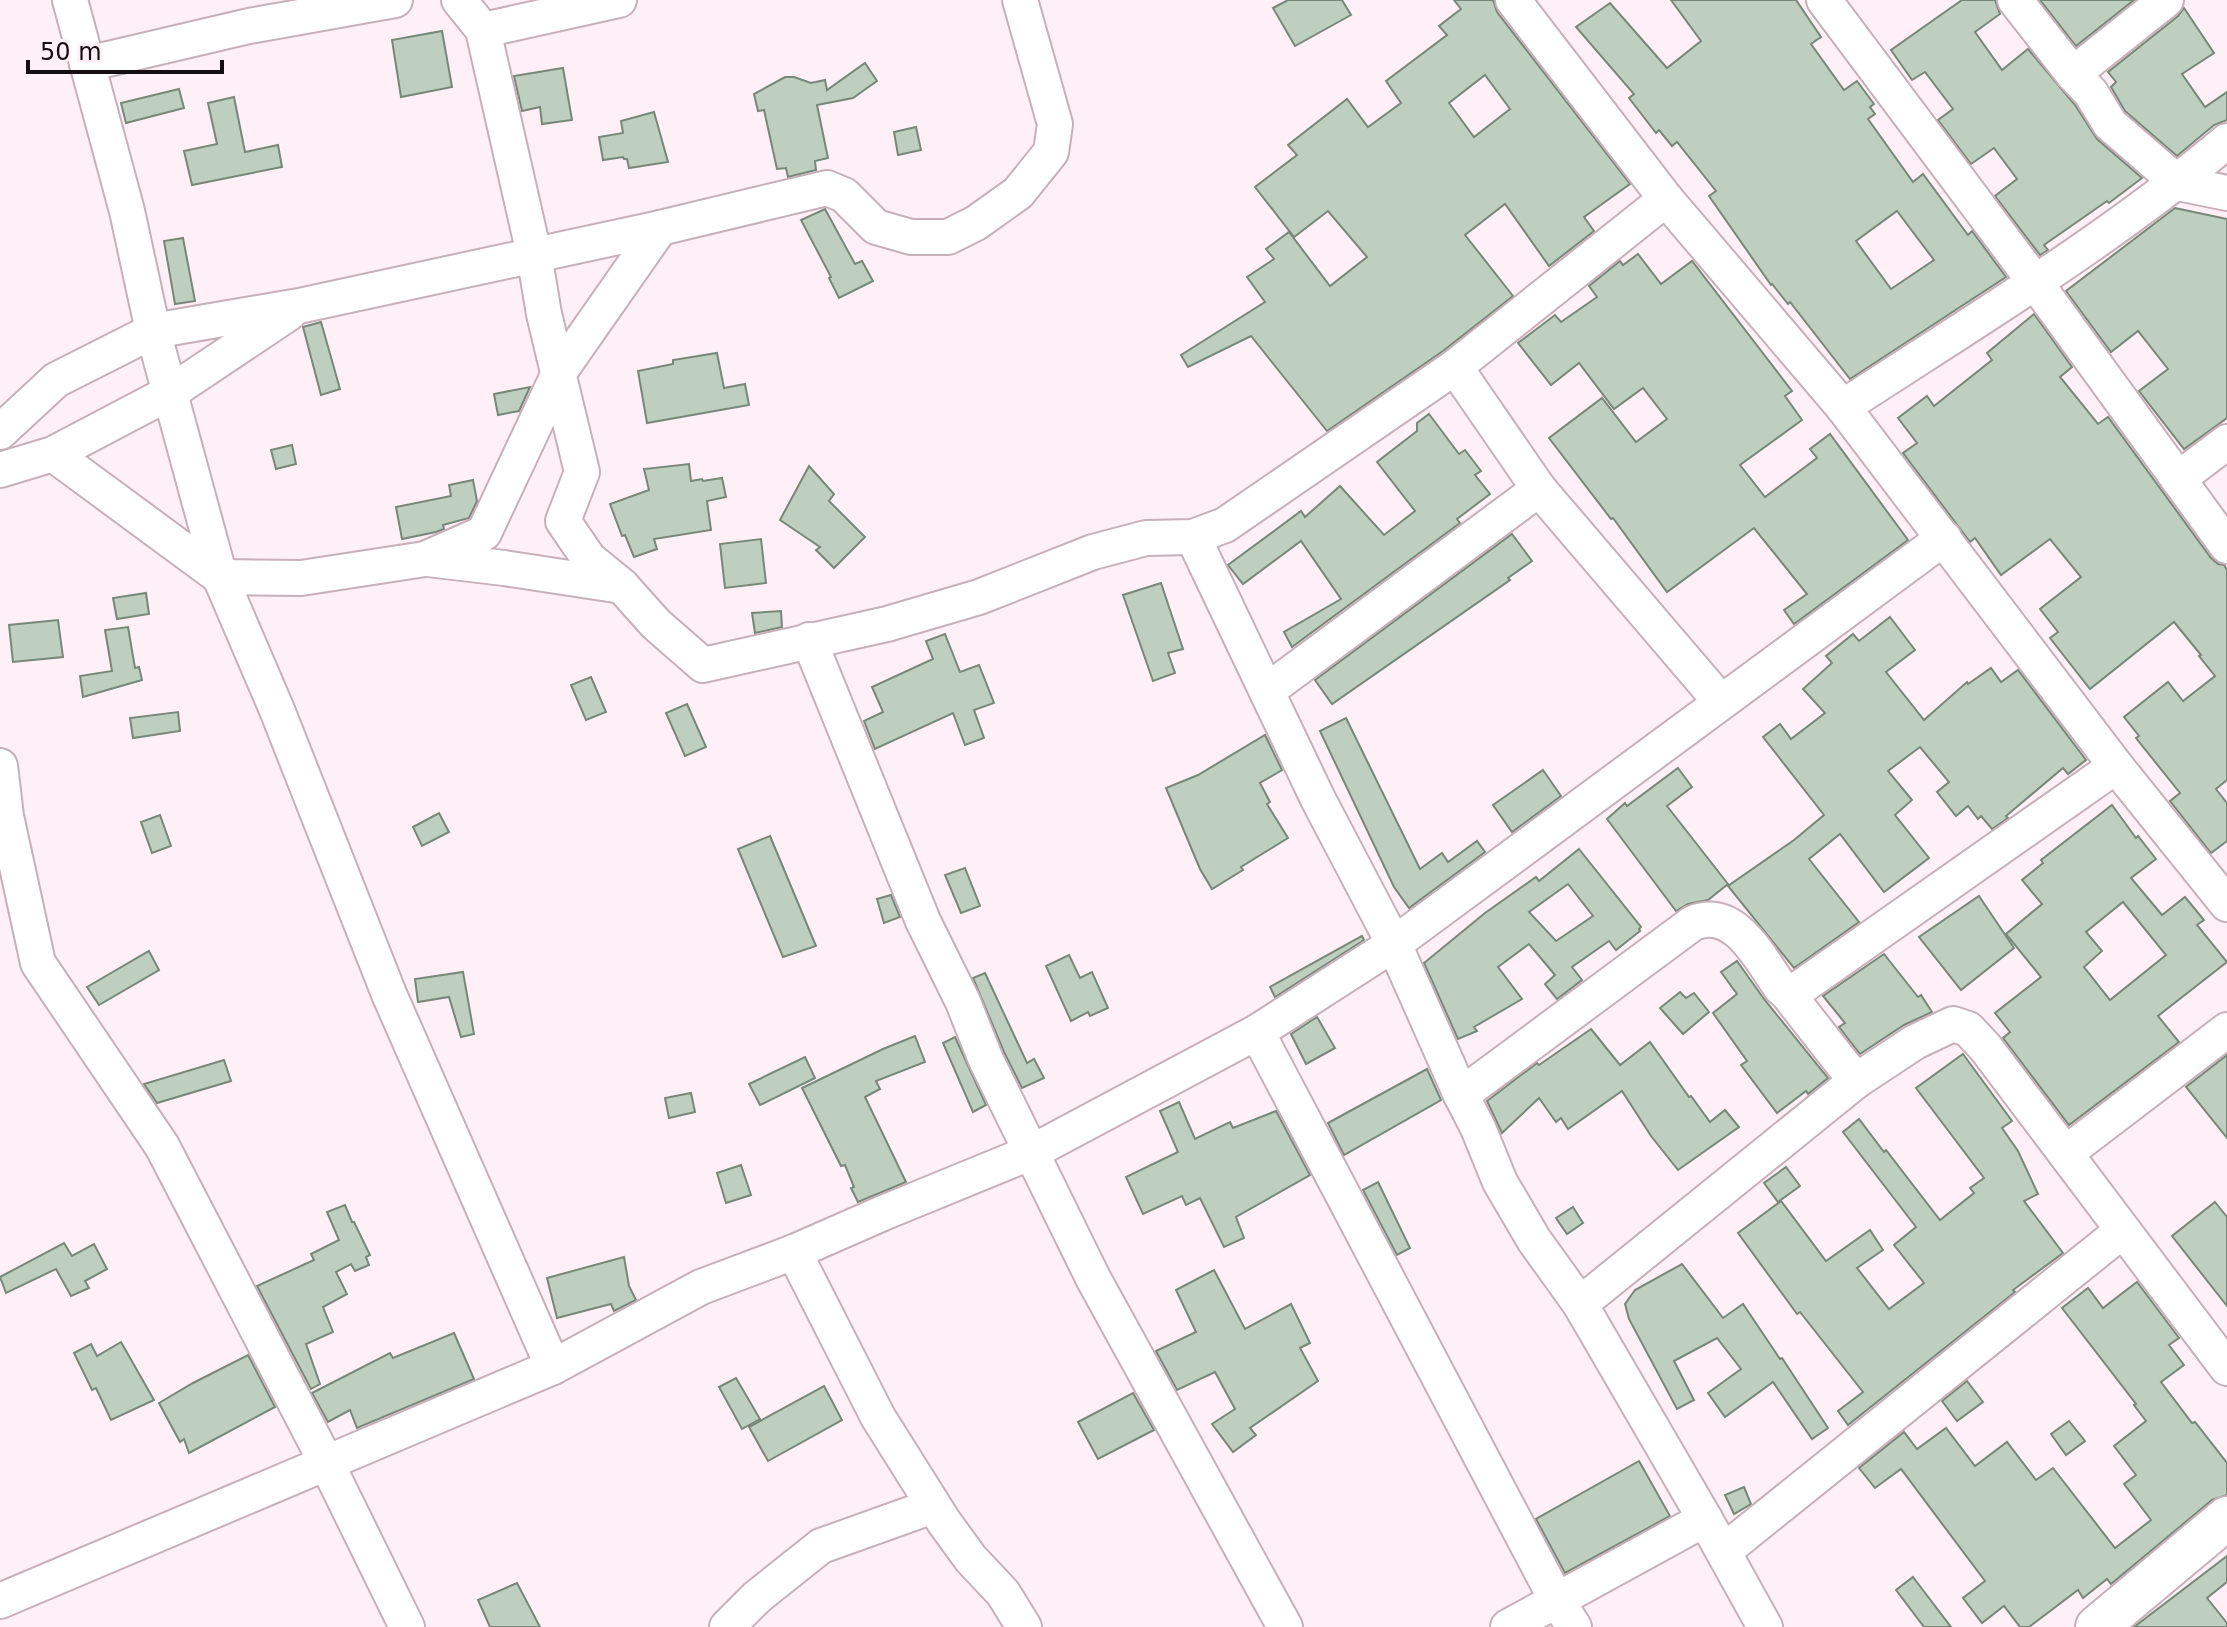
<svg xmlns="http://www.w3.org/2000/svg" width="2227" height="1627" font-family="'DejaVu Sans',sans-serif">
  <rect width="100%" height="100%" fill="#fef0f6"/>
  <!-- building -->
  <g fill="#becfbf" stroke="#778778" stroke-width="2" fill-rule="evenodd">
    <polygon points="1288,0 1342,0 1351,15 1295,46 1273,8"/>
    <path d="M1454,0H1493L1497,12L1630,184L1584,217L1594,231L1549,266L1505,204L1465,235L1513,296L1443,351L1327,431L1251,336L1188,367L1181,355L1265,302L1247,277L1274,259L1266,249L1289,232L1330,286L1367,257L1328,211L1294,237L1255,187L1297,155L1288,145L1347,99L1368,127L1401,103L1386,81L1447,35L1439,26L1461,9ZM1485,75L1510,109L1474,137L1449,103Z"/>
    <path d="M1671,0H1796L1821,37L1811,44L1844,90L1857,81L1874,104L1870,107L1875,114L1868,119L1913,182L1923,174L1968,235L1972,231L2006,277L1850,379L1790,302L1788,304L1772,284L1771,285L1709,196L1716,191L1677,142L1672,146L1659,130L1656,133L1629,98L1634,94L1576,27L1610,3L1667,68L1701,41ZM1897,211L1934,260L1891,289L1856,241Z"/>
    <polygon points="1962,0 1995,0 2000,14 1975,32 2002,70 2028,49 2075,105 2097,139 2142,178 2109,203 2107,201 2044,245 2048,250 2040,255 1995,196 2017,179 1994,148 1971,164 1938,120 1953,109 1925,72 1912,80 1891,50"/>
    <polygon points="2040,0 2134,0 2076,46"/>
    <polygon points="2184,8 2214,53 2182,74 2205,107 2227,92 2227,120 2214,125 2177,156 2125,111 2111,87 2116,82 2108,72 2178,16"/>
    <polygon points="442,31 452,87 401,97 392,40"/>
    <polygon points="865,63 877,81 853,98 817,105 828,158 815,161 816,170 788,177 786,168 777,169 764,110 758,111 754,94 785,77 794,77 811,83 825,80 827,90"/>
    <polygon points="563,68 572,120 542,124 540,107 522,111 514,76"/>
    <polygon points="179,89 184,108 126,123 121,103"/>
    <polygon points="234,97 245,152 278,145 282,167 192,185 184,151 217,144 208,103"/>
    <polygon points="654,112 668,162 629,168 627,159 624,159 623,157 603,160 599,137 623,133 621,121"/>
    <polygon points="916,127 921,150 898,155 894,132"/>
    <polygon points="2175,208 2227,219 2227,418 2184,449 2139,391 2168,369 2138,331 2111,352 2066,291"/>
    <polygon points="825,209 855,264 862,261 873,281 839,298 829,278 831,277 801,220"/>
    <polygon points="183,238 195,301 175,304 164,241"/>
    <polygon points="1638,254 1661,284 1692,261 1792,391 1785,396 1802,420 1740,465 1765,497 1817,458 1810,449 1830,434 1908,540 1794,624 1784,610 1807,594 1754,528 1667,592 1613,518 1611,519 1549,438 1602,398 1636,442 1667,419 1643,388 1614,409 1579,363 1551,385 1518,343 1555,315 1561,322 1597,297 1589,286 1620,261 1623,265"/>
    <polygon points="2034,314 2072,367 2060,377 2098,424 2108,417 2211,558 2218,564 2224,565 2227,570 2227,780 2216,789 2227,803 2227,841 2211,853 2170,801 2180,793 2136,738 2139,736 2124,717 2168,682 2183,701 2215,676 2199,656 2201,655 2174,622 2090,689 2050,638 2058,632 2040,609 2081,577 2050,539 2001,575 1975,538 1970,542 1903,453 1917,443 1898,418 1927,396 1934,406 1992,360 1987,353"/>
    <polygon points="321,322 340,389 321,395 303,327"/>
    <polygon points="717,353 724,388 745,384 749,405 647,423 638,371 673,364 673,360"/>
    <polygon points="530,387 519,411 498,415 494,394"/>
    <polygon points="1429,414 1459,454 1465,450 1481,471 1475,475 1490,494 1457,519 1460,523 1292,647 1284,632 1341,599 1301,541 1243,584 1228,565 1301,511 1305,517 1340,486 1384,535 1415,511 1377,462 1417,431 1417,423"/>
    <polygon points="292,445 296,464 276,469 271,450"/>
    <polygon points="689,464 691,481 702,479 703,481 722,478 726,497 707,501 711,530 654,539 657,549 634,557 625,535 622,536 610,504 649,490 644,469"/>
    <polygon points="809,466 834,494 829,501 865,537 834,568 816,550 820,547 780,520"/>
    <polygon points="473,480 477,501 469,518 443,525 444,529 436,532 402,539 396,507 451,496 449,485"/>
    <polygon points="1512,534 1532,561 1508,578 1510,580 1332,704 1315,680"/>
    <polygon points="761,539 766,583 725,588 720,544"/>
    <polygon points="1161,583 1183,649 1168,653 1175,673 1153,681 1123,595"/>
    <polygon points="146,593 149,614 117,619 113,598"/>
    <polygon points="781,611 782,627 755,633 752,613"/>
    <polygon points="1890,617 1915,650 1886,672 1924,720 1967,682 1968,684 1991,668 2001,682 2018,670 2086,760 2068,774 2063,768 2006,816 2008,818 1992,829 1981,816 1978,819 1968,806 1956,816 1937,792 1949,782 1920,747 1888,771 1912,800 1895,815 1929,858 1884,892 1840,834 1809,859 1859,922 1794,968 1728,886 1794,840 1824,815 1763,737 1780,724 1791,739 1825,713 1803,689 1832,663 1826,656 1853,634 1859,641"/>
    <polygon points="58,620 63,657 13,662 9,625"/>
    <polygon points="128,627 135,668 139,667 142,680 83,697 80,676 112,671 105,630"/>
    <polygon points="945,634 960,672 979,665 994,703 974,710 984,738 965,745 953,713 875,749 864,721 883,712 872,687 933,659 926,641"/>
    <polygon points="591,677 606,712 586,720 571,685"/>
    <polygon points="687,704 706,747 685,756 666,713"/>
    <polygon points="178,712 180,731 133,738 130,718"/>
    <polygon points="1346,718 1420,869 1442,853 1448,862 1477,841 1485,852 1409,908 1394,887 1320,731"/>
    <polygon points="1265,735 1282,770 1260,783 1270,802 1267,804 1288,838 1241,867 1243,870 1212,889 1200,869 1166,788 1198,775"/>
    <polygon points="1678,768 1692,787 1667,806 1728,884 1708,900 1688,904 1676,911 1607,819 1625,803 1627,806"/>
    <polygon points="1543,770 1561,796 1512,832 1493,805"/>
    <path d="M2112,805L2136,838L2138,836L2156,859L2131,878L2162,915L2185,897L2204,920L2197,925L2227,962L2158,1016L2179,1042L2069,1125L2003,1038L2010,1032L1995,1013L2041,977L2006,934L2042,904L2022,880L2043,863L2041,860ZM2123,902L2166,955L2110,1000L2084,967L2102,951L2086,932Z"/>
    <polygon points="439,813 449,832 422,846 413,827"/>
    <polygon points="160,815 171,846 152,853 141,822"/>
    <polygon points="770,836 816,946 783,957 738,849"/>
    <path d="M1579,849L1641,927L1639,929L1640,931L1616,950L1609,941L1572,967L1582,980L1557,999L1545,984L1555,975L1529,944L1498,967L1522,999L1474,1027L1477,1031L1458,1039L1424,963L1485,913L1536,877L1539,881ZM1568,884L1593,916L1556,941L1529,912Z"/>
    <polygon points="965,868 980,906 961,913 945,875"/>
    <polygon points="891,895 900,917 884,923 877,899"/>
    <polygon points="1979,896 2014,948 1961,990 1919,937"/>
    <polygon points="1362,936 1364,940 1275,997 1270,987"/>
    <polygon points="149,951 159,970 99,1005 87,987"/>
    <polygon points="1884,954 1918,997 1921,995 1932,1012 1904,1025 1860,1054 1839,1027 1845,1023 1823,996"/>
    <polygon points="1069,955 1080,978 1092,972 1108,1008 1090,1016 1088,1012 1071,1021 1046,966"/>
    <polygon points="1737,961 1764,999 1828,1078 1808,1094 1806,1091 1777,1113 1741,1065 1747,1061 1713,1013 1737,994 1721,972"/>
    <polygon points="463,972 474,1034 461,1037 449,997 418,1002 415,979"/>
    <polygon points="985,973 1027,1063 1034,1059 1044,1078 1022,1088 1004,1052 973,978"/>
    <polygon points="1680,992 1686,998 1694,993 1709,1012 1683,1034 1660,1008"/>
    <polygon points="1317,1017 1335,1048 1306,1064 1291,1034"/>
    <polygon points="1591,1029 1620,1065 1650,1042 1689,1097 1691,1096 1710,1122 1725,1110 1739,1127 1678,1170 1651,1136 1622,1091 1568,1129 1561,1118 1556,1122 1539,1098 1502,1133 1487,1101 1537,1063 1539,1065"/>
    <polygon points="915,1036 925,1062 876,1081 880,1089 865,1097 906,1182 858,1202 851,1188 854,1187 845,1165 841,1166 802,1088 883,1049"/>
    <polygon points="955,1037 986,1105 973,1112 943,1043"/>
    <polygon points="1963,1054 2012,1121 2002,1128 2018,1151 2038,1194 2024,1201 2063,1253 2013,1290 2015,1292 1848,1425 1838,1411 1863,1392 1800,1312 1797,1314 1738,1233 1781,1201 1826,1261 1870,1230 1883,1250 1857,1268 1889,1309 1924,1283 1894,1245 1916,1227 1843,1132 1859,1119 1884,1152 1886,1150 1940,1220 1974,1193 1970,1188 1984,1178 1916,1088"/>
    <polygon points="2227,1055 2227,1138 2186,1087"/>
    <polygon points="805,1057 815,1078 760,1105 749,1084"/>
    <polygon points="224,1060 231,1081 157,1103 144,1084"/>
    <polygon points="1427,1069 1441,1100 1344,1155 1328,1123"/>
    <polygon points="691,1093 695,1112 669,1118 665,1098"/>
    <polygon points="1179,1102 1195,1139 1230,1122 1233,1128 1276,1111 1310,1175 1236,1217 1244,1238 1224,1247 1200,1198 1186,1205 1182,1196 1143,1214 1126,1177 1178,1152 1160,1111"/>
    <polygon points="741,1165 751,1195 726,1203 717,1173"/>
    <polygon points="1786,1167 1800,1186 1778,1202 1764,1183"/>
    <polygon points="1378,1182 1410,1248 1397,1255 1363,1190"/>
    <polygon points="2215,1202 2227,1217 2227,1306 2172,1236"/>
    <polygon points="345,1205 352,1222 354,1222 370,1255 366,1257 369,1265 355,1271 351,1264 336,1272 347,1294 323,1307 333,1332 306,1344 320,1384 311,1389 257,1286 314,1260 311,1254 339,1240 327,1212"/>
    <polygon points="1573,1207 1583,1223 1567,1234 1556,1218"/>
    <polygon points="64,1243 72,1256 94,1244 107,1269 85,1281 89,1288 71,1296 56,1269 6,1293 0,1277"/>
    <polygon points="624,1257 629,1286 636,1300 614,1311 611,1304 557,1318 547,1278"/>
    <polygon points="1682,1264 1723,1318 1743,1304 1780,1359 1782,1358 1828,1428 1812,1439 1773,1382 1725,1417 1708,1393 1741,1369 1717,1338 1674,1361 1694,1400 1677,1409 1629,1319 1625,1304 1635,1290"/>
    <polygon points="1214,1270 1245,1329 1291,1304 1310,1343 1300,1348 1318,1381 1250,1428 1256,1435 1233,1452 1212,1424 1235,1409 1215,1372 1177,1390 1156,1351 1196,1332 1176,1290"/>
    <polygon points="2137,1282 2179,1338 2169,1345 2184,1365 2161,1382 2192,1423 2195,1422 2227,1463 2227,1495 2212,1500 2111,1584 2107,1579 2083,1598 2078,1590 2029,1627 2020,1627 2004,1606 1982,1623 1963,1598 1985,1581 1901,1469 1875,1488 1859,1468 1904,1432 1917,1449 1946,1428 1975,1466 2007,1442 2036,1480 2053,1468 2115,1548 2151,1520 2124,1484 2136,1475 2114,1446 2146,1421 2134,1405 2136,1404 2062,1308 2088,1288 2103,1308"/>
    <polygon points="454,1333 474,1379 357,1428 350,1410 328,1422 312,1393 390,1353 393,1358"/>
    <polygon points="121,1342 154,1400 111,1420 96,1388 92,1390 74,1353 91,1344 97,1356"/>
    <polygon points="248,1355 275,1407 189,1453 184,1439 180,1442 159,1403 193,1383"/>
    <polygon points="736,1378 760,1419 742,1429 719,1387"/>
    <polygon points="1967,1381 1983,1402 1957,1421 1942,1401"/>
    <polygon points="824,1386 842,1420 768,1461 749,1427"/>
    <polygon points="1133,1393 1154,1430 1098,1459 1078,1422"/>
    <polygon points="2069,1421 2085,1441 2066,1455 2051,1434"/>
    <polygon points="1639,1461 1670,1516 1565,1573 1536,1519"/>
    <polygon points="1744,1487 1751,1504 1734,1514 1725,1495"/>
    <polygon points="2227,1556 2227,1582 2207,1598 2227,1623 2227,1627 2134,1627"/>
    <polygon points="1913,1577 1951,1627 1924,1627 1896,1590"/>
    <polygon points="517,1583 540,1627 490,1627 478,1600"/>
  </g>
  <g fill="none" stroke-linecap="round" stroke-linejoin="round">
    <!-- minor casing -->
    <g stroke="#c7b0b9" stroke-width="38">
      <g id="minor">
        <polyline points="70,0 127,211 153,331 220,577 277,710 389,994 553,1367"/>
        <polyline points="459,0 483,30 534,254 544,314 582,472 563,521 589,559 622,586 656,624 703,665 887,624 979,597 1093,552 1146,538 1193,537 1225,525 1455,367 1666,199"/>
        <polyline points="1513,0 1666,199 1843,407 2116,766 2227,904"/>
        <polyline points="1824,0 2035,282 2227,546"/>
        <polyline points="2015,0 2073,74 2091,93 2110,124 2178,183 2227,193"/>
        <polyline points="483,30 619,0"/>
        <polyline points="87,64 249,26 395,0"/>
        <polyline points="2073,74 2166,0"/>
        <polyline points="1455,367 1539,489 1721,702"/>
        <path d="M1843,407C1973,322 2108,241 2227,141"/>
        <polyline points="0,432 56,380 153,331 299,306 660,228 827,188 844,195 876,227 911,237 948,237 976,223 1018,193 1051,152 1055,124 1020,0"/>
        <polyline points="53,454 220,577 301,578 425,559 484,533 560,371 660,228"/>
        <polyline points="0,470 53,454 171,392 289,313"/>
        <polyline points="2178,479 2227,442"/>
        <polyline points="1193,537 1318,799 1394,944 1461,1095 1478,1128 1500,1182 1534,1240 1580,1304 1705,1519 1765,1627"/>
        <polyline points="428,559 504,568 622,586"/>
        <polyline points="809,640 923,921 963,1002 986,1060 1093,1278 1285,1627"/>
        <polyline points="1267,691 1539,489"/>
        <polyline points="0,766 6,816 38,963 162,1146 326,1462 407,1627"/>
        <polyline points="1787,993 1856,1081"/>
        <polyline points="1257,1032 1556,1599 1574,1627"/>
        <path d="M1461,1095L1693,923C1736,906 1760,959 1781,988L1787,993L1794,992L2116,766"/>
        <polyline points="2066,1153 2227,1030"/>
        <polyline points="794,1252 878,1417 944,1522 971,1559 1003,1593 1024,1627"/>
        <polyline points="1580,1304 1856,1081 1915,1042 1953,1024 1968,1029 1985,1047 2227,1368"/>
        <polyline points="1724,1551 2122,1231"/>
        <polyline points="0,1601 553,1367 701,1287 794,1252 883,1213 1032,1152 1257,1032 1394,944 1944,538"/>
        <polyline points="727,1627 757,1597 821,1546 933,1506"/>
        <polyline points="1508,1627 1705,1519"/>
      </g>
    </g>
    <!-- major casing -->
    <g stroke="#c7b0b9" stroke-width="46">
      <polyline id="major" points="2097,1627 2227,1518"/>
    </g>
    <!-- minor -->
    <use href="#minor" stroke="#fff" stroke-width="34"/>
    <!-- major -->
    <use href="#major" stroke="#fff" stroke-width="42"/>
  </g>
  <!-- scale -->
  <path d="M28 60v12h194v-12" fill="none" stroke="#150d10" stroke-width="4"/>
  <text x="40" y="60" font-size="24" fill="#150d10" stroke="#fef0f6" stroke-width="6" paint-order="stroke">50 m</text>
</svg>
